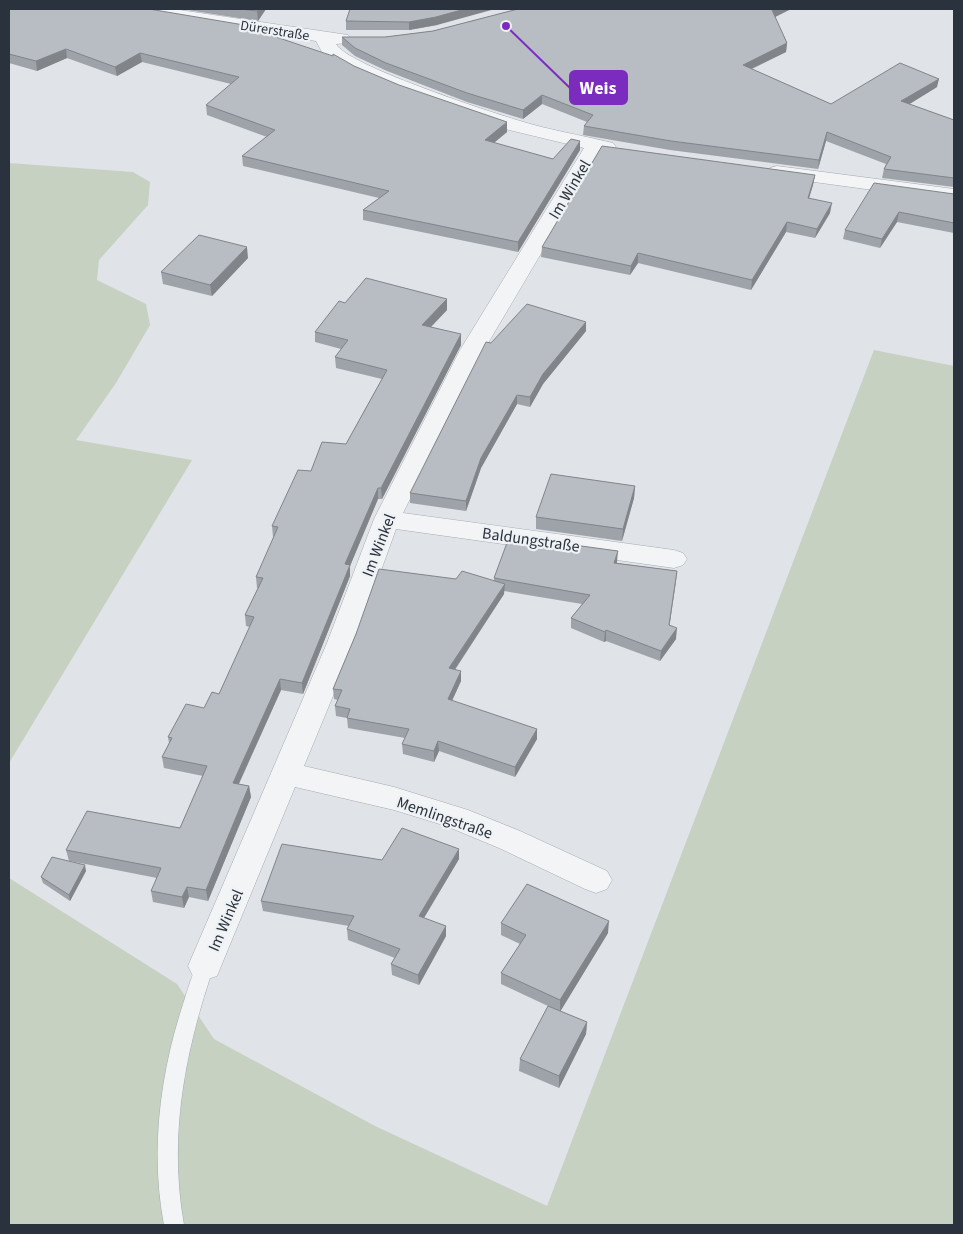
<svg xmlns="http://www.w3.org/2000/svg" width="963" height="1234" font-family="'Source Sans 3',sans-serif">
  <rect width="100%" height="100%" fill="#e0e3e8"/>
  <!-- green -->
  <g fill="#c6d1c2">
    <polygon points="9,163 133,172 150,182 148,205 99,260 97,280 146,304 150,325 116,383 76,440 192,460 9,763"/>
    <polygon points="874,350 954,366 954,1225 9,1225 9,878 177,984 214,1039 375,1126 547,1206"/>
  </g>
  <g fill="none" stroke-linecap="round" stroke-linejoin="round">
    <!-- service casing -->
    <g stroke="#a6aab1" stroke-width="1">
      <path id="service" d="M205,958L211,961L214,966C185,1051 168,1136 184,1225H164C150,1151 160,1075 183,1004C188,989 192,974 199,961Z"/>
    </g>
    <!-- minor casing -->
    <g stroke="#a6aab1" stroke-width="1">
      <g id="minor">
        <path d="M129,9H173L348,35L351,39L348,43L336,44C347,65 487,111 517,120C548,130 581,135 613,143L616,147L613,151L601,152L484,350L403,513L674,550L683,553L687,559L683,565L674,568L396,529L355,643L304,766L394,787L468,810L520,831L607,871L612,880L607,889L596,893L585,889L499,848L446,826L394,810L295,787L217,976L205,980L193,976L188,966L327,643L374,519L460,350L584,148L505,129L406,95L334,64L323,54L316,41L138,14L132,13Z"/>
        <polygon points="777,166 954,189 954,201 770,176 767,172 770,168"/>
      </g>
    </g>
    <!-- service -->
    <use href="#service" fill="#f2f4f6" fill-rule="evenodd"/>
    <!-- minor -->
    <use href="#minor" fill="#f2f4f6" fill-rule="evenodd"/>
  </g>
  <!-- wall -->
  <g fill="#9ea3a9">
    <polygon points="9,9 244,25 244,26 354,66 507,132 494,143 553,159 580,150 518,252 363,220 363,210 379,198 243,166 242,156 267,137 207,115 206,105 231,84 142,62 117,76 67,58 37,71 9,63"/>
    <polygon points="181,9 266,9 258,21"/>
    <polygon points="350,9 437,25 409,30 346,30 346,21"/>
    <polygon points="518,9 791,9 775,17 787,43 786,52 752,69 831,104 937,87 909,104 954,120 954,187 882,178 884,169 886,164 826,141 818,169 670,150 583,135 584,126 587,122 542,104 523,119 467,102 387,71 355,56 342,45 342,37 385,37 433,31"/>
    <polygon points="815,175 813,185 809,198 830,213 815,238 786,232 751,290 638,263 630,275 541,257 542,247"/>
    <polygon points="954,194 954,233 897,222 880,248 843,239 845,230"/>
    <polygon points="248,258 212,296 163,284 161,272"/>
    <polygon points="447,299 447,310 431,327 461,345 382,499 378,499 350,566 350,576 303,694 281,690 239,784 249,786 251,797 208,901 189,897 184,908 153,902 151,891 157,878 70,861 86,871 70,901 43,883 41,877 69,861 66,850 180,828 203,776 164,768 162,757 169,743 168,737 204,708 219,694 250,627 246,626 245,615 258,588 257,588 256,577 274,538 273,537 272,526 311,471 346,444 382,379 336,368 335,357 341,349 315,342 315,332 345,303"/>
    <polygon points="586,322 586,331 543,384 530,407 517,404 481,468 466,511 410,503 410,493 491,343"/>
    <polygon points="635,486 634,498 622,541 536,529 536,517"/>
    <polygon points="617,562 616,563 677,571 669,625 676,639 660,661 606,641 604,642 571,628 571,618 582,604 504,591 504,594 455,670 461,681 452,701 537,739 515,777 439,751 434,762 403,754 402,744 405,738 348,728 347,718 336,716 335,706 338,700 334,699 333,689 356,634 456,579 494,581 494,578"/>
    <polygon points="459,859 424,918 446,926 446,936 419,985 392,975 391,964 395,958 348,940 347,929 349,926 263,911 261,901 382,860"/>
    <polygon points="501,923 608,933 560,1011 587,1022 586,1034 559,1088 519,1071 520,1059 548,1006 501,984 501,973 520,944 501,935"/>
  </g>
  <!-- shaded-wall -->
  <g fill="#818489">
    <polygon points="259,9 266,9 258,21 257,11"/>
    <polygon points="465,9 495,9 437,25 409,30 409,22"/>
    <polygon points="775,9 791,9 771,19 772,10"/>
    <polygon points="787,43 786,52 742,73 743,65"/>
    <polygon points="66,49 67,58 37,71 36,61"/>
    <polygon points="140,53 142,62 117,76 115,67"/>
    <polygon points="939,79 937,87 900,110 901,101"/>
    <polygon points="542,95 542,104 523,119 523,110"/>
    <polygon points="507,122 507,132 485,150 485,140"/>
    <polygon points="827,132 826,141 818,169 819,160"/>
    <polygon points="580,141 580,150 518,252 518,242"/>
    <polygon points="815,175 813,185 806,208 808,198"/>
    <polygon points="832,203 830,213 815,238 817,229"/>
    <polygon points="899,212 897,222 880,248 882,239"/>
    <polygon points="787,222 786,232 751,290 752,280"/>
    <polygon points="247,247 248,258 212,296 210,285"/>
    <polygon points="638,253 638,263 630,275 631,266"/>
    <polygon points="447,299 447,310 422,336 422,325"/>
    <polygon points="586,322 586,331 543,384 530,407 530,397 543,374"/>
    <polygon points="461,334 461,345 382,499 381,488"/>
    <polygon points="517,395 517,404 481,468 466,511 466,501 481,458"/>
    <polygon points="635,486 634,498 622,541 623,529"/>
    <polygon points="378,488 378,499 350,566 350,576 303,694 302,683 345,564"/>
    <polygon points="618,551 617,562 614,574 614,563"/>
    <polygon points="677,571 676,581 668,636 669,625"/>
    <polygon points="505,584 504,594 449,678 449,668"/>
    <polygon points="677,628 676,639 660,661 661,651"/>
    <polygon points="606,630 606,641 604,642 605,632"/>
    <polygon points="461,671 461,681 448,709 448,699"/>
    <polygon points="280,679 281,690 234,794 233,783"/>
    <polygon points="537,729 537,739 515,777 515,767"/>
    <polygon points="438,741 439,751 434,762 434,751"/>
    <polygon points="249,786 251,797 208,901 206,890"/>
    <polygon points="459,849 459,859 419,926 419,916"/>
    <polygon points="85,865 86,871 70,901 69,895"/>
    <polygon points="187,887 189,897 184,908 182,897"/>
    <polygon points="609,921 608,933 560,1012 560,1000"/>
    <polygon points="446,926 446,936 419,985 418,975"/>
    <polygon points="587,1022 586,1034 559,1088 559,1076"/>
  </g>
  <!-- building -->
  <g fill="#b8bdc4" stroke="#818489">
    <polygon points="9,9 149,9 244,25 243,26 333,56 333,54 354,66 399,85 507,122 485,140 553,159 571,139 580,141 518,242 363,210 389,191 242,156 275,130 206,105 239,77 140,53 115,67 66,49 36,61 9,54"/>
    <polygon points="240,9 259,9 257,11"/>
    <polygon points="350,9 465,9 436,17 409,22 346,21"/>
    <polygon points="518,9 775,9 772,10 787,43 743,65 831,104 900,63 939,79 901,101 954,120 954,178 884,169 891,157 827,132 819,160 671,141 584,126 593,115 542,95 523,110 467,93 386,63 355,48 342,37 385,37 433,31"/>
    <polygon points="602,146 815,175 808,198 832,203 817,229 787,222 752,280 638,253 631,266 542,247"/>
    <polygon points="874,183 954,194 954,223 899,212 882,239 845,230"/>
    <polygon points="199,235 247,247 210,285 161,272"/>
    <polygon points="366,278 447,299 422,325 461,334 381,488 378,488 345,564 350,565 302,683 280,679 233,783 249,786 206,890 187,887 182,897 151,891 161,868 66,850 87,811 180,828 207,766 162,757 172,738 168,737 186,704 204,708 212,692 219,694 254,617 245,615 263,578 256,577 278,527 272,526 298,470 311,471 322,442 346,444 387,370 335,357 348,340 315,332 339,301 345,303"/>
    <polygon points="527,304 586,322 543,374 530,397 517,395 481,458 466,501 410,493 486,342 491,343"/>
    <polygon points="551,474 635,486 623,529 536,517"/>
    <polygon points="530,539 618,551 614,563 677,571 669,625 677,628 661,651 606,630 605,632 571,618 590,595 494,578 508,540 528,544"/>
    <polygon points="379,569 456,579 462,571 505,584 449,668 461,671 448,699 537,729 515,767 438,741 434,751 402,744 409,729 347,718 350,709 335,706 342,690 333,689 356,634"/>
    <polygon points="402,828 459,849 419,916 446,926 418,975 391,964 400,949 347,929 354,916 261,901 282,844 382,860"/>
    <polygon points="52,857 85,865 69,895 41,877"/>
    <polygon points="527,884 609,921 560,1000 501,973 526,935 501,923"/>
    <polygon points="548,1006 587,1022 559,1076 520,1059"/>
  </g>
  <g text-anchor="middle" stroke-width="4.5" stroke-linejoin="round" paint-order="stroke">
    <!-- far-street labels -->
    <g font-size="14" fill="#2a323d" stroke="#eff2f5">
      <text transform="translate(275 30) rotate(9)" y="5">Dürerstraße</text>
    </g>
    <!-- street labels -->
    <g font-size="16" fill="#2a323d" stroke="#eff2f5">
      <text transform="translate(569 189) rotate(-59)" y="6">Im Winkel</text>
      <text transform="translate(531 539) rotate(8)" y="6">Baldungstraße</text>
      <text transform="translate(378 545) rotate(-69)" y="6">Im Winkel</text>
      <text transform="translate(445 817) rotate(19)" y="6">Memlingstraße</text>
      <text transform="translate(225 920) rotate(-67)" y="6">Im Winkel</text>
    </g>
  </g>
  <!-- callouts -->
  <path fill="none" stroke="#7b2cbf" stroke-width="2" d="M506 26L570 88"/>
  <circle fill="#7b2cbf" stroke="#eff2f5" stroke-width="2" cx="506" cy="26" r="5"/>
  <rect fill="#7b2cbf" stroke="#7b2cbf" stroke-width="2" x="570" y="71" width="57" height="33" rx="5"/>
  <g font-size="18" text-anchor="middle" font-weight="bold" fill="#fff">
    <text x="598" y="94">Weis</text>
  </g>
  <!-- border -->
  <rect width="963" height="1234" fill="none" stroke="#2a323d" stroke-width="20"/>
</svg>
